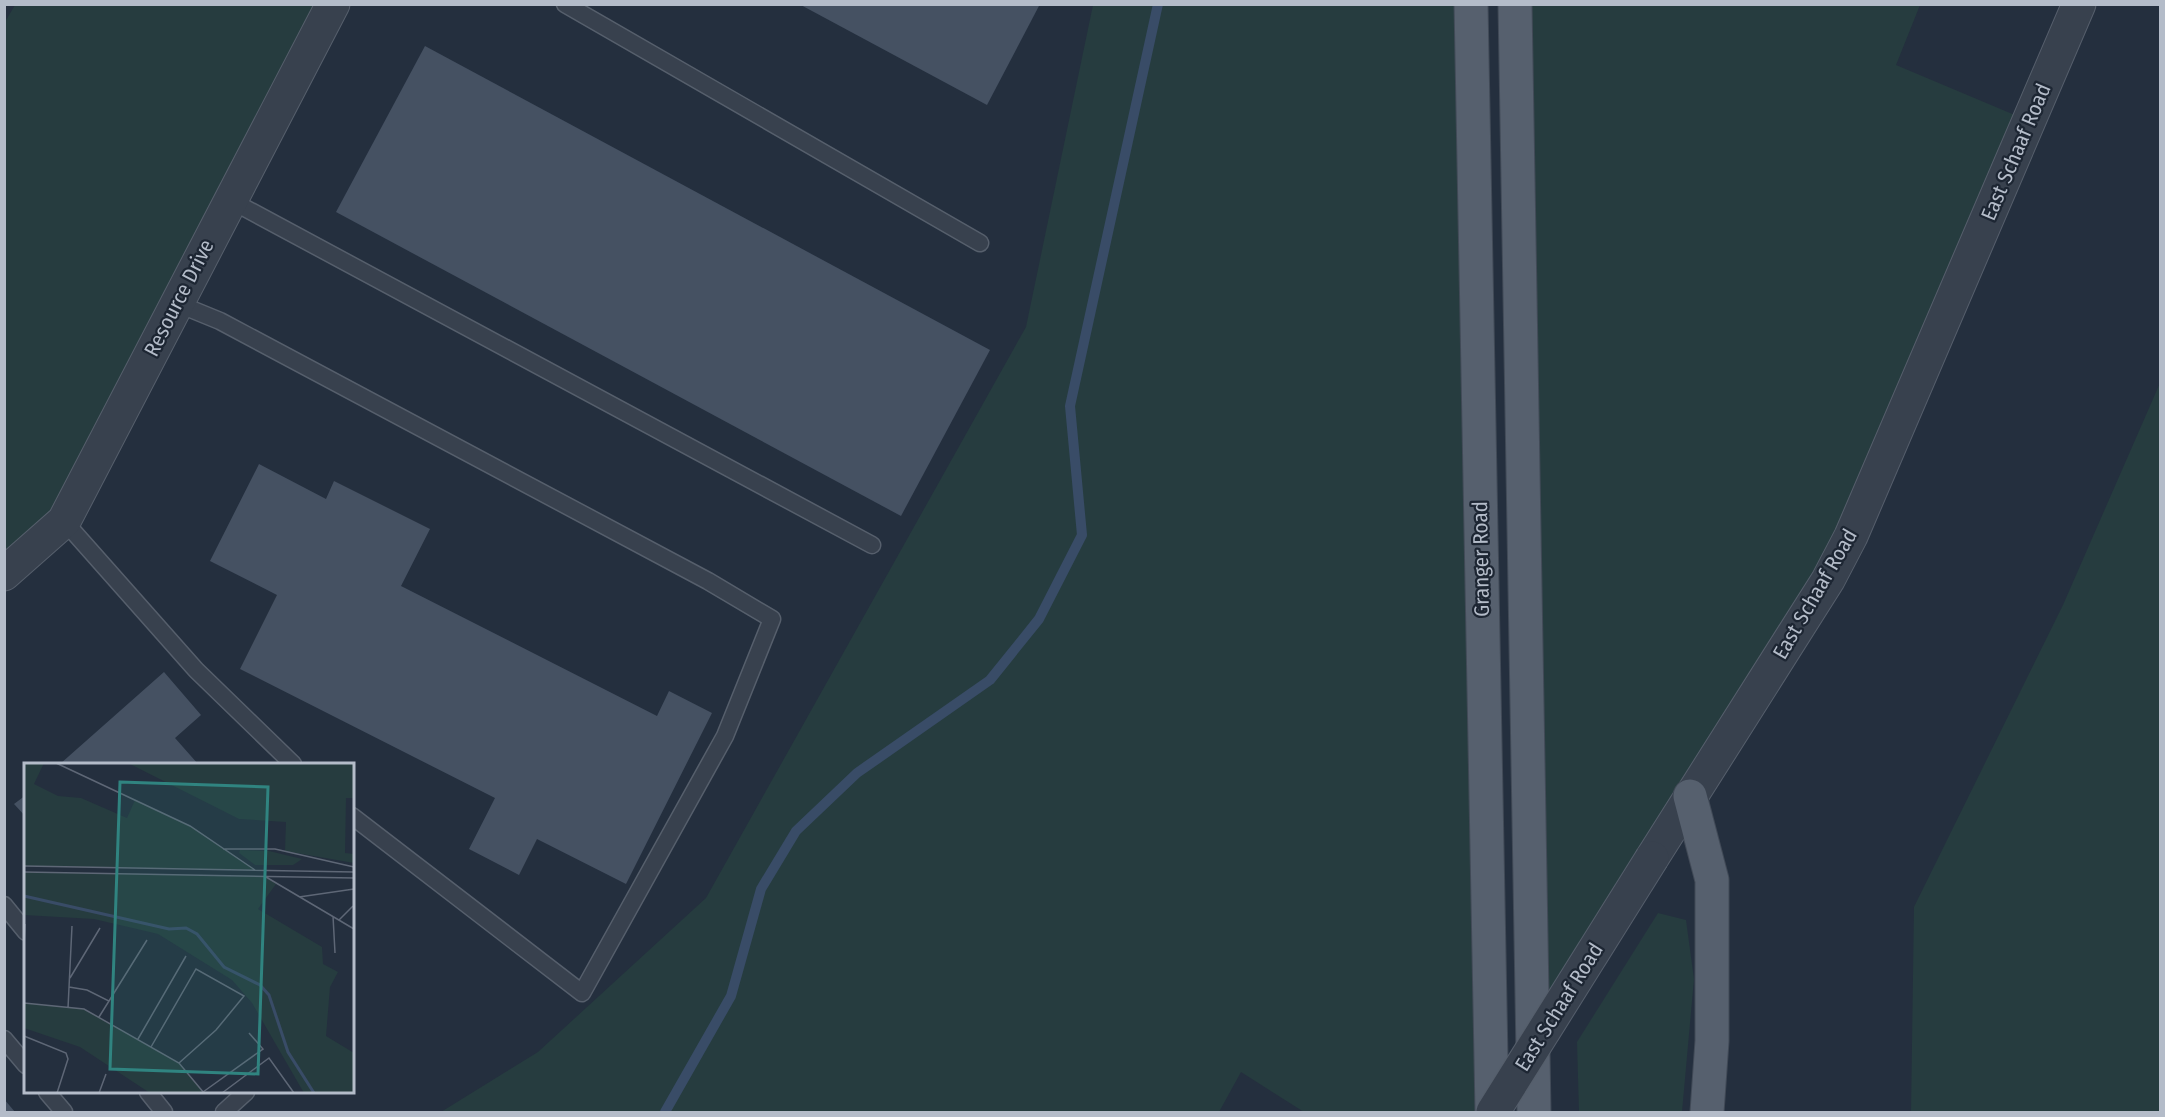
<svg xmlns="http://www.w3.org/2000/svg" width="2165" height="1117" font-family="'Fira Sans Condensed',sans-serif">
  <rect width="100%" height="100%" fill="#242f3e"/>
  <!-- green -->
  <g fill="#263c3f">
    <polygon points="15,5 333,5 64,521 5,573 5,22"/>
    <polygon points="1093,5 1471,5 1493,1112 1304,1112 1241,1072 1219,1112 441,1112 538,1052 706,898 1026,327"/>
    <polygon points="1515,5 1920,5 1896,65 2029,121 1851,536 1533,1046"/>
    <polygon points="2160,383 2160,1112 1911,1112 1914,907 2063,605"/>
    <polygon points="1658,913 1686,920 1694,979 1682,1112 1579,1112 1577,1042"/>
  </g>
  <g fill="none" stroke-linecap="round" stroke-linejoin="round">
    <!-- stream -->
    <polyline stroke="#394c67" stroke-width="10" points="665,1112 731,996 761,889 796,831 857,773 990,680 1039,619 1082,535 1070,406 1158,4"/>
  </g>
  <!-- building -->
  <g fill="#455162">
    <polygon points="799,4 1040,4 987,105"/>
    <polygon points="425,46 990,350 901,516 336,212"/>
    <polygon points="259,464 326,499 334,481 430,529 401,586 657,716 669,691 712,713 626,884 537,839 519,875 469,849 495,798 240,669 277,595 210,561"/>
    <polygon points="164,672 201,715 175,738 198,764 60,764"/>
    <polygon points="26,795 26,817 14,804"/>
    <polygon points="4,1099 15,1112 4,1112"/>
  </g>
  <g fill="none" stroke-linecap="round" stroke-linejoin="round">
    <!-- service casing -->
    <g stroke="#565f6c" stroke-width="19">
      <g id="service">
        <polyline points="565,4 980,243"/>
        <polyline points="230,200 872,545"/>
        <polyline points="176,303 220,321 708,581 772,619 725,736 582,993 352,816"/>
        <polyline points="64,521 196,670 293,764"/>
        <polyline points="4,905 26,932"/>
        <polyline points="4,1039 26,1065"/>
        <polyline points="47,1092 64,1112"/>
        <polyline points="148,1092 164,1112"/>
        <polyline points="224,1112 246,1092"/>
      </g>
    </g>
    <!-- minor casing -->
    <g stroke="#565f6c" stroke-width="35">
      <polyline id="minor" points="4,574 64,521 333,4"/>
    </g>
    <!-- tertiary casing -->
    <g stroke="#565f6c" stroke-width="35">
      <polyline id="tertiary" points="1652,858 1828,580 1851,536 2079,4"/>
    </g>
    <!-- primary casing -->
    <g stroke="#414a57" stroke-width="35">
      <g id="primary">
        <polyline points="1471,4 1492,1112"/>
        <polyline points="1515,4 1534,1112"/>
        <polyline points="1690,796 1712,880 1712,1041 1707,1112"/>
      </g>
    </g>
    <!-- service -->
    <use href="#service" stroke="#38414e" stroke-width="16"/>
    <!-- minor -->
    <use href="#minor" stroke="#38414e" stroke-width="33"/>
    <!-- tertiary -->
    <use href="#tertiary" stroke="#38414e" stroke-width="33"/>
    <!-- primary -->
    <use href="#primary" stroke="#56606e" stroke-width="33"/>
    <!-- tertiary-bridge casing -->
    <g stroke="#565f6c" stroke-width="35" stroke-linecap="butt">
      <polyline id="tertiary-bridge" points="1493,1112 1652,858"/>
    </g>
    <!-- tertiary-bridge -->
    <use href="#tertiary-bridge" stroke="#38414e" stroke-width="33"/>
  </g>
  <g text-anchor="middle" stroke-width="4.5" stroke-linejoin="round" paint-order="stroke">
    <!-- street labels -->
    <g font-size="21" fill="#b4bcc9" stroke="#1d2633">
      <text transform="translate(2016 152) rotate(-67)" y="7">East Schaaf Road</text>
      <text transform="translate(179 298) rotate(-63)" y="7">Resource Drive</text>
      <text transform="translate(1481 559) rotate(-91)" y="7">Granger Road</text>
      <text transform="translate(1815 594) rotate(-60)" y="7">East Schaaf Road</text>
      <text transform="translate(1559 1007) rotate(-58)" y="7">East Schaaf Road</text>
    </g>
  </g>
  <!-- overview -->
  <g transform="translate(24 763)">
    <rect width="330" height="330" fill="#242f3e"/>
    <path d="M0,0H20L10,21L34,33L57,35L103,55L111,37L166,63L232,107L0,103ZM104,0H330V35H322L321,90L330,91V100L261,88L262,59L215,56ZM216,87L245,88L278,96L269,102H231L215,90ZM0,109L240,113L252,121L234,146L298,184L299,201L314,209L306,224L302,273L330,290V330H280L228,240L208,217L134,171L70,156L0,152ZM0,240L60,246L155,300L180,330H126L56,284L0,265Z" fill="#263c3f"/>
    <path fill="none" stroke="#394c67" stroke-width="3" d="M0,133L145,166L162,165L173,171L200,204L236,222L245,232L264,289L290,330"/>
    <path fill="none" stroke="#5e6776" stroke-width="1.5" d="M32,0L166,63L231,107M199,86H251L330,104M0,103L330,109M0,109L330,115M242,114L330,166M275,134L330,126M309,153L311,190M315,157L329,143M0,183L1,161M46,215L76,165M45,224L63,227L85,238L75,254M85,238L123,177M0,240L60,246L155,300L180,330M44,245L48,163M0,273L42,290L44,296L33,330M114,276L162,193M127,284L172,206L220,233L192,267L155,300M179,329L239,286L225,270M75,330L82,311M198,330L245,295L270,330"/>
    <path fill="#308480" fill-opacity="0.15" stroke="#308480" stroke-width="3" d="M96,19L244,24L234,311L86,306Z"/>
    <rect width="330" height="330" fill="none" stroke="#b4bcc9" stroke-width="3"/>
  </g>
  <!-- border -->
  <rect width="2165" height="1117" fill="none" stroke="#b4bcc9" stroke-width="12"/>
</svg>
